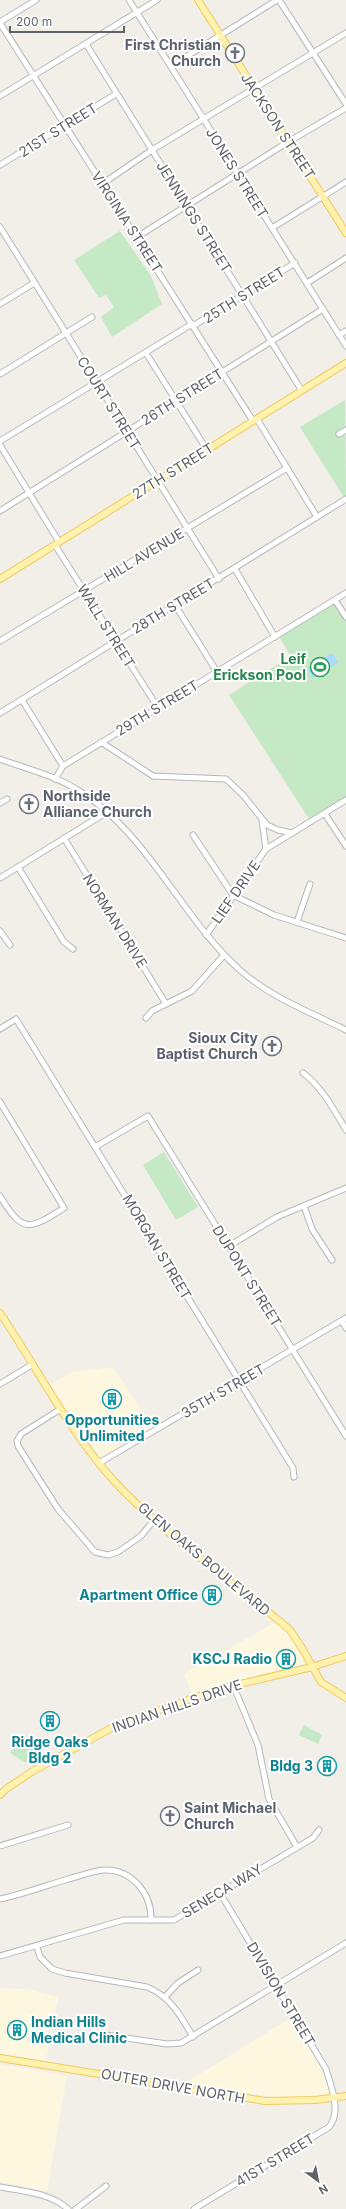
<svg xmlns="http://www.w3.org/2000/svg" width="346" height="2209" font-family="Inter,sans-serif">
  <rect width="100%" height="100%" fill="#f1efe8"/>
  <!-- commercial -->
  <g fill="#fef7e0">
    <polygon points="113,1367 153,1428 102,1459 73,1421 50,1385 72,1372"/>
    <polygon points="276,1622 290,1636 307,1663 192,1694 184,1674"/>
    <polygon points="0,1988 27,1989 58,1997 46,2061 0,2053"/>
    <polygon points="292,2017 325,2072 331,2095 283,2098 184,2084"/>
    <polygon points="0,2064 67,2076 47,2191 0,2182"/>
  </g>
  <!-- green -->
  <g fill="#c5e8c5">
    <polygon points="120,231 151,276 162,304 112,337 101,317 114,307 106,295 99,298 74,260"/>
    <polygon points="345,400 346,498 345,499 300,427"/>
    <polygon points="335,600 346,617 346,800 311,822 229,695 291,656 278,635"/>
    <polygon points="164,1152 198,1207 176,1220 143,1165"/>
    <polygon points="304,1725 322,1735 318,1744 299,1735"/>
    <polygon points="20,1739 35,1749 26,1763 10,1753"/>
  </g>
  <!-- water -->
  <polygon fill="#aadaff" points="332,653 338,662 313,678 307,669 313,665 311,662 318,657 321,660"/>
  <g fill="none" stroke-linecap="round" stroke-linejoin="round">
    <!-- minor casing -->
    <g stroke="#b5b8bc" stroke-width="7">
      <g id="minor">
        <polyline points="129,0 346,346"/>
        <polyline points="279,0 346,104"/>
        <polyline points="0,22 36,0"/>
        <polyline points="0,23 253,421"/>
        <polyline points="86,44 302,391"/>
        <polyline points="171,66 277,0"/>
        <polyline points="0,96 157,0"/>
        <polyline points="0,165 116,94"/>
        <polyline points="102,184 152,150 346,33"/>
        <polyline points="0,227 219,579"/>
        <polyline points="272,228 346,182"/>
        <polyline points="137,237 288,142 346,108"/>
        <polyline points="307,283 346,258"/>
        <polyline points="0,304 34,283"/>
        <polyline points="193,326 295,263"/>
        <polyline points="339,335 346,331"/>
        <polyline points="146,353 207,450"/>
        <polyline points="0,374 92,317"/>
        <polyline points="257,419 317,517"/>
        <polyline points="339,434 346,430"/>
        <polyline points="0,441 192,324"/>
        <polyline points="0,445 59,542"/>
        <polyline points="0,511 323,309"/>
        <polyline points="55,545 158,708"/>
        <polyline points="235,569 275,637"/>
        <polyline points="335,600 346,617"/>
        <polyline points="175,605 217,672"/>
        <polyline points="0,641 287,468"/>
        <polyline points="22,700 63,766"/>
        <polyline points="0,713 346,499"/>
        <polyline points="101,742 153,776 226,779 243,795 267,825 278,830 292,833"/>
        <path d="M0,759C27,769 57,776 81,792C150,836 181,918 241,971C272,998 310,1012 346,1030"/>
        <polyline points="55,779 63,766 346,593"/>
        <polyline points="0,803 7,799"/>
        <polyline points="325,814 346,846"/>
        <polyline points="262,820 266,849"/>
        <polyline points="193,835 233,895 274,915 346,938"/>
        <polyline points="64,838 166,1004"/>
        <polyline points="18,867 64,942 73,949"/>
        <polyline points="0,878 107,812"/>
        <polyline points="297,922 310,884"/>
        <polyline points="0,931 10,945"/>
        <polyline points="206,935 266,849 346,800"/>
        <polyline points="146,1018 152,1011 192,991 224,955"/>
        <polyline points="0,1029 16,1019 293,1468 294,1477"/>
        <path d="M303,1073C322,1087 334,1110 346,1130"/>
        <path d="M0,1102L64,1208C29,1230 23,1234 0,1196"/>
        <polyline points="95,1147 148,1116 346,1436"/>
        <polyline points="304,1206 312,1229 332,1260"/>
        <polyline points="229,1246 277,1217 346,1188"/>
        <polyline points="342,1321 346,1328"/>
        <polyline points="0,1384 33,1364"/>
        <polyline points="59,1410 21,1434 17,1441 18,1446 58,1509 95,1552 108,1555 118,1552 141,1536 154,1520"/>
        <polyline points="99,1463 346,1318"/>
        <polyline points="233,1685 258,1745 269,1799 297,1847"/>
        <polyline points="0,1846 68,1825"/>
        <path d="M0,1899C23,1894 45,1886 68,1879C80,1876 92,1871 104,1870C132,1869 152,1894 151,1920"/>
        <path d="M37,1947L40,1957L52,1969L65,1973L147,1987C170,1996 181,2016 193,2037"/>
        <polyline points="0,1956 124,1920 174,1920 313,1838 319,1830"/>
        <polyline points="165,1997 178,1983 198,1970"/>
        <polyline points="106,2035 167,2044 181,2043 346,1943"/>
        <path d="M0,2187C23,2191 50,2193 68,2209"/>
        <polyline points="76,2209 106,2186"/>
        <path d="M194,2209L329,2127C342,2112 331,2086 326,2069L220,1893"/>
      </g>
    </g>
    <!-- major casing -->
    <g stroke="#f2c960" stroke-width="8">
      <g id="major">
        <polyline points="198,0 346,233"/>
        <polyline points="0,579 346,363"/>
        <path d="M0,1313C38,1369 68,1430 114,1481C166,1537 232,1580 290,1630L302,1648L321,1682L346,1698"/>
        <polyline points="0,1795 6,1789 33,1771 117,1725 219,1689 312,1667 346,1656"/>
        <polyline points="0,2058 265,2101 315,2100 346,2096"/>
      </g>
    </g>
    <!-- minor -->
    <use href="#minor" stroke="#fff" stroke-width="5"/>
    <!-- major -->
    <use href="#major" stroke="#fff2af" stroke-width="6"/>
  </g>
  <!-- icons -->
  <defs>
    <g id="church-ring" transform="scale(1)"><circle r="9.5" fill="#fff" stroke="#6b7280" stroke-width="1.5"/><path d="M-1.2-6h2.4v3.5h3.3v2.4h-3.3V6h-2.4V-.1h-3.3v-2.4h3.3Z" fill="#6b7280"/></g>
    <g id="stadium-ring" transform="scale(1)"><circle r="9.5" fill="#fff" stroke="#2e9e5b" stroke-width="1.5"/><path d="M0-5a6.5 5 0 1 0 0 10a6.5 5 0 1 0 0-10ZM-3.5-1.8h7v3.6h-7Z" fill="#2e9e5b"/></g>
    <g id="building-ring" transform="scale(1)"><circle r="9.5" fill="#fff" stroke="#0f9aa8" stroke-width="1.5"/><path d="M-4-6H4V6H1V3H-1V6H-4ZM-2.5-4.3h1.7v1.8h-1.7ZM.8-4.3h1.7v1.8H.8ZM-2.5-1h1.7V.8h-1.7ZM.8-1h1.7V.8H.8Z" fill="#0f9aa8"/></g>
  </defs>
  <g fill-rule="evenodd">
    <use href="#church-ring" x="235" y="53"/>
    <use href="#stadium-ring" x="320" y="667"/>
    <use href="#church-ring" x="29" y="804"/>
    <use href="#church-ring" x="272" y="1046"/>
    <use href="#building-ring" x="112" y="1399"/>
    <use href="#building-ring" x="212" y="1595"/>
    <use href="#building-ring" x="286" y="1659"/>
    <use href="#building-ring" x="50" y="1721"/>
    <use href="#building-ring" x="327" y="1766"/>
    <use href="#church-ring" x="170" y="1816"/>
    <use href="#building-ring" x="17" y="2030"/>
  </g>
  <g text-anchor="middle" stroke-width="4" stroke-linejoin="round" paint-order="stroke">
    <!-- worship labels -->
    <g font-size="14" font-weight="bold" fill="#5b616d" stroke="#fff" text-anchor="end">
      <text x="221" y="50">First Christian<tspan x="221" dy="16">Church</tspan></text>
      <text x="43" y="801" text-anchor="start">Northside<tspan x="43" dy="16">Alliance Church</tspan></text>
      <text x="258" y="1043">Sioux City<tspan x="258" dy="16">Baptist Church</tspan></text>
      <text x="184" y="1813" text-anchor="start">Saint Michael<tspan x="184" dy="16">Church</tspan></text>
    </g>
    <!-- street labels -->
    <g font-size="14" fill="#5f6368" stroke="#fff">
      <text transform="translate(278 126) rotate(57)" y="5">JACKSON STREET</text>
      <text transform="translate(58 130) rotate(-32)" y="5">21ST STREET</text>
      <text transform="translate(237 173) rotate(58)" y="5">JONES STREET</text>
      <text transform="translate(194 217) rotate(58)" y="5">JENNINGS STREET</text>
      <text transform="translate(127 222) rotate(57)" y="5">VIRGINIA STREET</text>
      <text transform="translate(244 295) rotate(-32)" y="5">25TH STREET</text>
      <text transform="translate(182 397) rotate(-32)" y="5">26TH STREET</text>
      <text transform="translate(109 403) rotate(58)" y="5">COURT STREET</text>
      <text transform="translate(173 471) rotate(-32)" y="5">27TH STREET</text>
      <text transform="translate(144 555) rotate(-31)" y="5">HILL AVENUE</text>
      <text transform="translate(173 606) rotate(-31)" y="5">28TH STREET</text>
      <text transform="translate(106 626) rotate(58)" y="5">WALL STREET</text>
      <text transform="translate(157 708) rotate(-31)" y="5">29TH STREET</text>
      <text transform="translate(236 892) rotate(-55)" y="5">LIEF DRIVE</text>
      <text transform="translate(115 921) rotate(58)" y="5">NORMAN DRIVE</text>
      <text transform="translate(157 1247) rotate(59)" y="5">MORGAN STREET</text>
      <text transform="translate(247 1276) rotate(58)" y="5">DUPONT STREET</text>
      <text transform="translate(223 1391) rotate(-30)" y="5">35TH STREET</text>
      <text transform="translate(204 1559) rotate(40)" y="5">GLEN OAKS BOULEVARD</text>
      <text transform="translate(177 1706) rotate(-19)" y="5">INDIAN HILLS DRIVE</text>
      <text transform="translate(222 1891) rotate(-31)" y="5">SENECA WAY</text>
      <text transform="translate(281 1994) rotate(59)" y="5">DIVISION STREET</text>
      <text transform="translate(173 2086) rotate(10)" y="5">OUTER DRIVE NORTH</text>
      <text transform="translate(275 2160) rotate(-31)" y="5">41ST STREET</text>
    </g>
    <!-- leisure labels -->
    <g font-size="14" font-weight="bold" fill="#27864d" stroke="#fff" text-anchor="end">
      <text x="306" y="664">Leif<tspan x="306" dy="16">Erickson Pool</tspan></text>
    </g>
    <!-- culture labels -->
    <g font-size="14" font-weight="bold" fill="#0d838f" stroke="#fff" text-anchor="end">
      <text x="112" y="1425" text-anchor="middle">Opportunities<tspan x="112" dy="16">Unlimited</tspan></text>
      <text x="198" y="1600">Apartment Office</text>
      <text x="272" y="1664">KSCJ Radio</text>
      <text x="50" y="1747" text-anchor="middle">Ridge Oaks<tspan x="50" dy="16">Bldg 2</tspan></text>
      <text x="313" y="1771">Bldg 3</text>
      <text x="31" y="2027" text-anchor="start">Indian Hills<tspan x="31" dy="16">Medical Clinic</tspan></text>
    </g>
  </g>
  <!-- north arrow -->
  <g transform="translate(318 2181) rotate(148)" stroke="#ffffff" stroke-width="3" paint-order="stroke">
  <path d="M0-3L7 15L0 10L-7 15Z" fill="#5f6368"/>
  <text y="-6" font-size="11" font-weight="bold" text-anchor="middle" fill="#5f6368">N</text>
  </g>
  <!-- scale -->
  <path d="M10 26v6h114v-6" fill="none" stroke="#5f6368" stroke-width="2"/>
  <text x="16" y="26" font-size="12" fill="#5f6368" stroke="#ffffff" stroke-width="3" paint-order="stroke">200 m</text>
</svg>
